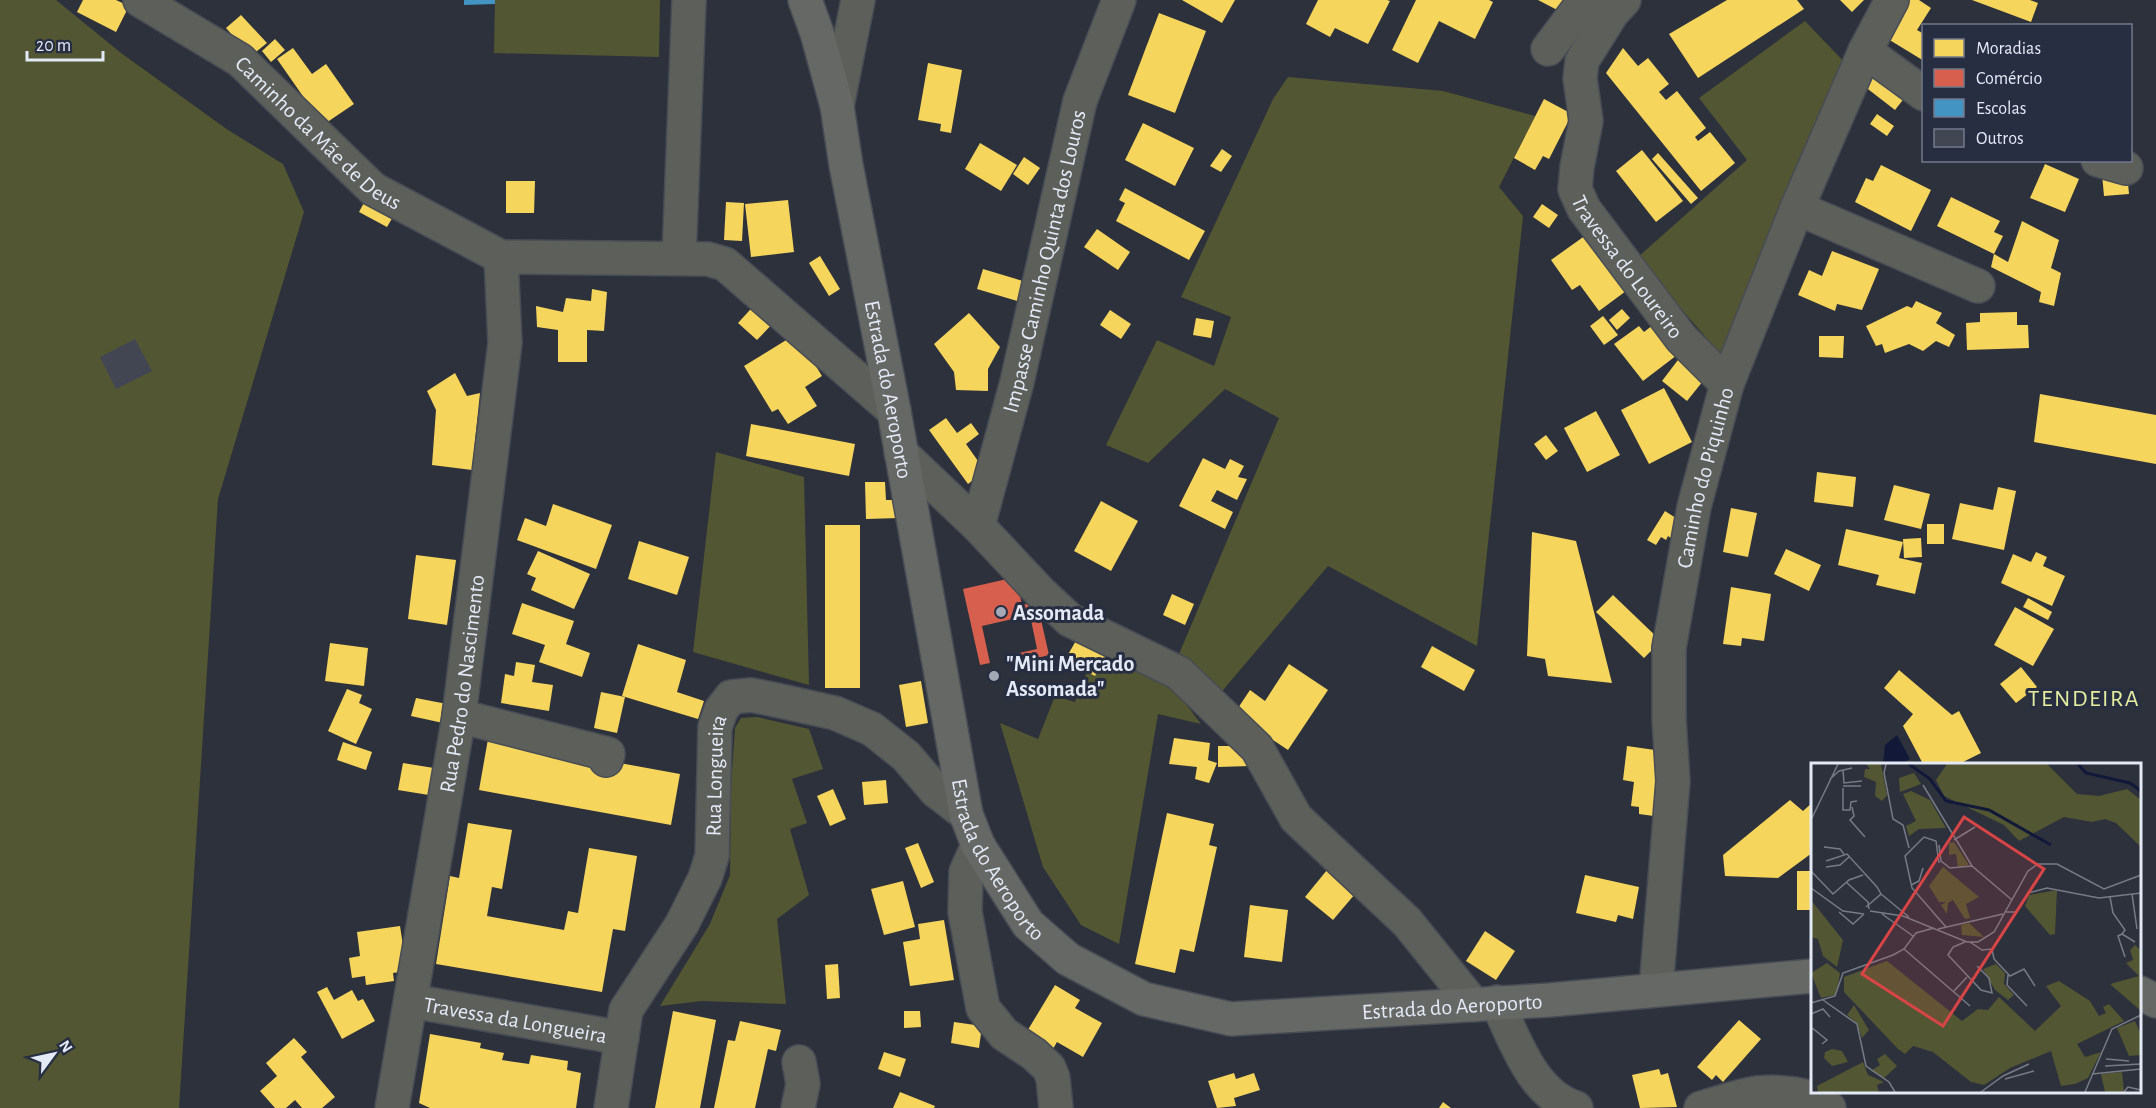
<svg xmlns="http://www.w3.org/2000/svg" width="2156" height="1108" font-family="'Alegreya Sans',sans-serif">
  <rect width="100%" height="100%" fill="#2d313c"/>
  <!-- green -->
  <g fill="#525632">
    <polygon points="0,0 56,0 121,53 228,130 283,164 304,212 218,499 179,1108 0,1108"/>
    <polygon points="495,0 660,0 659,57 494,53"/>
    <polygon points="1805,21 1850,68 1722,356 1637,258 1747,160 1699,98"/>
    <polygon points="1288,77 1443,91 1535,116 1499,187 1523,216 1477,646 1328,566 1218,696 1179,654 1279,418 1225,389 1148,463 1106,445 1157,340 1214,366 1231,317 1181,297 1273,99"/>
    <polygon points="716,452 804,477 809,685 693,652"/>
    <polygon points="1095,652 1174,688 1201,724 1158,714 1119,944 1081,925 1043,867 1000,723 1038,739 1055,696 1075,702"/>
    <polygon points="757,717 809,729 823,769 792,779 807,823 790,829 809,895 777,919 786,1004 702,1001 660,1006 710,924 730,875 731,787 735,728 741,718"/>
  </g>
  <!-- water -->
  <polygon fill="#121938" points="1897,735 1910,759 1900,764 1883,764 1885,745"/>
  <!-- homes -->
  <g fill="#f6d55c">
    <polygon points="83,0 116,0 129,6 116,32 77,12"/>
    <polygon points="1182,0 1235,0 1222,23"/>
    <polygon points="1318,0 1387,0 1390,1 1368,44 1335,28 1330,37 1306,24"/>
    <polygon points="1416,0 1489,0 1493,2 1475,39 1439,21 1418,63 1392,50"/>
    <polygon points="1538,0 1572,0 1565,14"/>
    <polygon points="1727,0 1797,0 1804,9 1698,78 1669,34"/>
    <polygon points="1840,0 1864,0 1852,12"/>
    <polygon points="1906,0 1919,0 1931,8 1917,30 1924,34 1924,61 1888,39"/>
    <polygon points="1972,0 2030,0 2038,3 2031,22"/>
    <polygon points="1159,13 1206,31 1175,113 1128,95"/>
    <polygon points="241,15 267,43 251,56 226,28"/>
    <polygon points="275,39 285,50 271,62 262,51"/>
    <polygon points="293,48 312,74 326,64 354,104 323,125 277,59"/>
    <polygon points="1623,48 1638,66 1648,58 1669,84 1659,92 1666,100 1677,91 1706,128 1695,137 1698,141 1710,132 1735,163 1701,191 1606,73"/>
    <polygon points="928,63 962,70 951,133 940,131 941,124 918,120"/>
    <polygon points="1872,63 1909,92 1895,110 1864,86"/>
    <polygon points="1544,99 1572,114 1549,159 1543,156 1535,170 1514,158"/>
    <polygon points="1877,114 1894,126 1887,136 1870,124"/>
    <polygon points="1143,123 1194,148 1175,186 1125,160"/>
    <polygon points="980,143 1017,165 1001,191 965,169"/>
    <polygon points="1222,149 1232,156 1221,172 1210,166"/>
    <polygon points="1642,150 1683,201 1656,222 1616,171"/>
    <polygon points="1658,153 1698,198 1691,204 1652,159"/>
    <polygon points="1024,157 1040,168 1028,185 1013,174"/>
    <polygon points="2045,164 2079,179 2065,212 2030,198"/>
    <polygon points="1881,165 1931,190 1911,231 1855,202 1866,178 1873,181"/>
    <polygon points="2127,172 2129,194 2104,196 2102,174"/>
    <polygon points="506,181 535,181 534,213 506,213"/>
    <polygon points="1125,188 1205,231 1189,260 1116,221 1125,203 1119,200"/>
    <polygon points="1951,197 2000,221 1994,232 2003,236 1994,254 1937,226"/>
    <polygon points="366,199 394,215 387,227 359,212"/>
    <polygon points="788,200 794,252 751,257 745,204"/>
    <polygon points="726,202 744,203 742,241 724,240"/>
    <polygon points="1542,204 1558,215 1549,228 1533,217"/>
    <polygon points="2022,221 2059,240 2051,268 2061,273 2054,306 2039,302 2041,292 1991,267 1994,254 2008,262"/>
    <polygon points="1097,229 1130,252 1118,270 1084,247"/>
    <polygon points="1586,235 1626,291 1599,311 1580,285 1572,290 1551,260"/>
    <polygon points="1832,251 1879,269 1862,310 1837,304 1835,311 1798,295 1809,270 1822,276"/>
    <polygon points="820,256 840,289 829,296 809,263"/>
    <polygon points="983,269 1033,284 1027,304 977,289"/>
    <polygon points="592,289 607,292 604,331 587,330 587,362 558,362 558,330 537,327 536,306 563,312 566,298 591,301"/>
    <polygon points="759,300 778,318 757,340 738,323"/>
    <polygon points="1916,301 1942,313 1936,323 1955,335 1949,347 1936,341 1923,351 1909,344 1885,353 1882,344 1876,346 1866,326 1907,306 1912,308"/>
    <polygon points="1622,309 1630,318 1617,330 1609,320"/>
    <polygon points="1110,310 1131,324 1121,339 1100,325"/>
    <polygon points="2017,312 2017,325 2028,325 2029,348 1967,350 1966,323 1980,322 1980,313"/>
    <polygon points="969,313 1000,347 988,369 988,391 956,390 954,372 934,344"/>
    <polygon points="1603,316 1618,335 1604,345 1590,326"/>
    <polygon points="1196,318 1214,321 1211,338 1193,335"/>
    <polygon points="1658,321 1681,352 1643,381 1614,344 1639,326 1644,332"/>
    <polygon points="796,334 822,376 805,387 817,406 788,424 778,409 772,412 744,366"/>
    <polygon points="1819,336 1844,336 1843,358 1819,357"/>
    <polygon points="1681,356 1707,376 1687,401 1662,381"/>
    <polygon points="455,373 467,396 480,393 472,470 432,465 436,410 427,391"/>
    <polygon points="1664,388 1692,442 1649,464 1621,410"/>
    <polygon points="2040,394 2156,415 2156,464 2034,442"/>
    <polygon points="1596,411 1620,455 1587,472 1564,428"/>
    <polygon points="946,418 957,433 971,423 979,434 966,444 985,471 968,484 929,430"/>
    <polygon points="751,424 855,444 849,476 746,456"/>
    <polygon points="1546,435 1558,451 1546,460 1534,444"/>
    <polygon points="1203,458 1225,469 1230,459 1244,466 1238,477 1247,479 1237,500 1217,490 1211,501 1233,512 1225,529 1179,506"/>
    <polygon points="1817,472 1856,477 1853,507 1814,502"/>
    <polygon points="865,482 885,482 886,500 899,500 899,518 866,519"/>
    <polygon points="1894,485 1930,494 1921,529 1884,520"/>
    <polygon points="1998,487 2016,491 2004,550 1952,539 1960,503 1993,510"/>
    <polygon points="1101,501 1138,521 1111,571 1074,551"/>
    <polygon points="553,504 612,525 596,569 517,540 525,518 546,526"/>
    <polygon points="1731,508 1757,513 1748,557 1723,552"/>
    <polygon points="1665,511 1682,522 1676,542 1668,536 1666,540 1661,537 1656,545 1647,540"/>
    <rect x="1927" y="524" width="17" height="20"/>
    <rect x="825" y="525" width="35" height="163"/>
    <polygon points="1846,529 1903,542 1899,558 1922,563 1915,594 1876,585 1879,575 1838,565"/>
    <polygon points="1532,532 1576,541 1612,683 1548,676 1545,659 1527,656"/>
    <polygon points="1921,538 1922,557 1904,558 1903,539"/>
    <polygon points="639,541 689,557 677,595 628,579"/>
    <polygon points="1786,549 1821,565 1809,591 1774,574"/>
    <polygon points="538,551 590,574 574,609 531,590 536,578 527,574"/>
    <polygon points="2036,552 2047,557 2043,566 2065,576 2052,606 2001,583 2013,554 2031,562"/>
    <polygon points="416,555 456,560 447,625 408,619"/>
    <polygon points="1731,587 1771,594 1764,641 1742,638 1741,646 1723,644"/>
    <polygon points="1172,594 1194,604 1185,625 1163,615"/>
    <polygon points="1613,595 1661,641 1644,658 1596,612"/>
    <polygon points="2028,598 2052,612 2048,620 2023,607"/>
    <polygon points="522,603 574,621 566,644 590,653 582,677 539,662 545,645 512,634"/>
    <polygon points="2015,607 2054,629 2033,666 1994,645"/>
    <polygon points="1078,637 1108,653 1095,676 1065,660"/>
    <polygon points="330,643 368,648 364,686 325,681"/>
    <polygon points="638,644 686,660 677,692 704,701 698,719 622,696"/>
    <polygon points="1432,646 1475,670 1464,691 1421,667"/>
    <polygon points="516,662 535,665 532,682 553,685 549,711 501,703 505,674 514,676"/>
    <polygon points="1289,664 1328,690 1288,750 1234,714 1250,690 1265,701"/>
    <polygon points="2021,667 2037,687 2016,703 2000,684"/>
    <polygon points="1899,670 1952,715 1959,711 1981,753 1959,764 1923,764 1903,726 1913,714 1884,688"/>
    <polygon points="921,681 928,723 906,727 899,685"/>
    <polygon points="347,689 362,695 359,703 372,709 356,744 328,731"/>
    <polygon points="601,692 625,697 617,733 594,728"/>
    <polygon points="416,698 447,704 443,723 411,716"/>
    <polygon points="1174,738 1210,743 1208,760 1217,763 1209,783 1195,779 1197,767 1169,764"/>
    <polygon points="488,739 680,774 671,825 479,790"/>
    <polygon points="343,742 372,752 366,770 337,760"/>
    <polygon points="1218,746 1250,746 1250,766 1218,767"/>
    <polygon points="1627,746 1669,752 1661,817 1639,814 1639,807 1631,806 1634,782 1623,780"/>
    <polygon points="403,763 440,769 435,796 398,790"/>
    <polygon points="886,780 888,803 864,805 862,782"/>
    <polygon points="833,789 846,819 830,826 817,796"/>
    <polygon points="1790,800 1803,811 1812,803 1812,853 1778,878 1725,876 1723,855"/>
    <polygon points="1167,813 1214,824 1209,845 1217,847 1194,952 1180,949 1175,973 1135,964"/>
    <polygon points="468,823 512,830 502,889 492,887 487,916 564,930 568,911 578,913 589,848 637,856 625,931 613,929 602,992 436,964 450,876 459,878"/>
    <polygon points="918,843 934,882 921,888 905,848"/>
    <polygon points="1327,870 1355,894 1333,920 1305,897"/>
    <rect x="1797" y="871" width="15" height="39"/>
    <polygon points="1585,875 1639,887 1633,919 1618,915 1616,922 1576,913"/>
    <polygon points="903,881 915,927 884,935 871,889"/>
    <polygon points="1250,905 1288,910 1282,962 1244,957"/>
    <polygon points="944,920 954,980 910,986 903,942 920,939 918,924"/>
    <polygon points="400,926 407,971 393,973 394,981 366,985 365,976 352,978 349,958 360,956 357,932"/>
    <polygon points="1485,931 1515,951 1496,980 1466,961"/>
    <polygon points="838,964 840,998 827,999 825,965"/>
    <polygon points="1055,985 1080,1000 1075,1008 1102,1023 1083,1057 1057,1042 1053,1049 1026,1033"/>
    <polygon points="327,987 334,1000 352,990 358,1001 363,999 375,1021 342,1039 317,992"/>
    <polygon points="673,1011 716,1020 700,1108 655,1108"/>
    <polygon points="904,1011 920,1011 921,1027 904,1028"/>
    <polygon points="1739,1020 1761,1039 1723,1082 1716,1075 1712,1080 1697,1067"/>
    <polygon points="740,1021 781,1030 776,1051 768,1049 755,1108 714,1108 728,1040 735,1041"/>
    <polygon points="954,1022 982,1026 979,1048 951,1043"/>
    <polygon points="430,1034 481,1043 480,1048 504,1053 502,1060 529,1064 531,1055 568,1061 567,1070 581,1073 576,1108 430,1108 419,1103"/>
    <polygon points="294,1038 307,1052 301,1057 335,1097 322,1108 302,1108 295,1100 286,1108 275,1108 260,1091 277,1076 266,1063"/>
    <polygon points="884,1052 906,1059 900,1077 878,1069"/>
    <polygon points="1659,1069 1661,1075 1668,1073 1677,1107 1640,1108 1632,1075"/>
    <polygon points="1234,1073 1236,1079 1254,1073 1260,1090 1234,1098 1236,1106 1217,1108 1208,1081"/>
    <polygon points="900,1092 935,1106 934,1108 893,1108"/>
    <polygon points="1443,1102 1451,1108 1439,1108"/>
  </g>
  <!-- shops -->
  <polygon fill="#d6604d" points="1016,577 1022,605 1037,602 1049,655 1021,662 1019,653 1037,649 1030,615 982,626 990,663 980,665 963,589"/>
  <!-- schools -->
  <polygon fill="#4393c3" points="464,0 495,0 495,4 464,5"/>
  <!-- building -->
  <polygon fill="#424652" points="135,339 152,371 116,389 100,357"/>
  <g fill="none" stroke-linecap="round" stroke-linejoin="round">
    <!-- minor casing -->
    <g stroke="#484c54" stroke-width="36">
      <g id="minor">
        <path id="s1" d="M140,0L240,60L373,189L501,257L708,259L725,264L894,411"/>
        <path id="s2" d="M1624,0L1612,13L1582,61L1580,78L1586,121L1577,167L1575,189L1584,209L1681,338L1727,384"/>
        <polyline points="1548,49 1585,0"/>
        <polyline points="1865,51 1924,94"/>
        <polyline points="837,106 858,0"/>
        <polyline points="2098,160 2126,168"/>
        <polyline points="1797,208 1978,286"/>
        <polyline points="679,258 689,0"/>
        <polyline points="901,453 978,526 1041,593 1070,620 1179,673 1257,748 1296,818 1407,922 1474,1005"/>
        <path id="s3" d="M978,526L1017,382L1080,101L1119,0"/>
        <polyline points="459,716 608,754 606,760"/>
        <polyline points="978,845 966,872 965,912 983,1008 1004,1034 1034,1054 1049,1068 1053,1078 1056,1108"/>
        <path id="s4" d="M1656,989L1673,781L1669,719V648L1694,507L1727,384L1797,208L1865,51L1892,0"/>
        <path id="s5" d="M411,1001L622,1038"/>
        <path d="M1497,1002C1515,1040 1532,1094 1576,1108"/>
        <path id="s6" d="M392,1108L459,716L505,343L501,257"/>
        <path id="s7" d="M611,1108L626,1010L682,924L705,878L712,856L715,727L721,710L731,697L751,695L776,700L835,713L872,729L906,756L936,791L966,814"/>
        <polyline points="798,1108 803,1084 799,1062"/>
        <path d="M1701,1108C1719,1103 1738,1096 1757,1093C1779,1091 1811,1093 1829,1108"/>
      </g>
    </g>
    <!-- major casing -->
    <g stroke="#484c54" stroke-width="36">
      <g id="major">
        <path id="s8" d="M805,0L817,33L837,106L846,165L894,411L966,814L978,845L1028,924L1068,959L1144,999L1231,1019L1550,1000L1812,976"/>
        <polyline points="2140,993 2156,1001"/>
      </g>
    </g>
    <!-- minor -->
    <use href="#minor" stroke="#5d5f5b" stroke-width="33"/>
    <!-- major -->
    <use href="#major" stroke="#666865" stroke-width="33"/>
  </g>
  <!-- markers -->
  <g fill="#a4a9b5" stroke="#272e42" stroke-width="2">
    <circle cx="1001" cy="612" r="6"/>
    <circle cx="994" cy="676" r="6"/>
  </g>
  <g text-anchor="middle" stroke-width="6" stroke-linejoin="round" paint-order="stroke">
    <!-- street labels -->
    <g font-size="22" fill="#e4e9f6" stroke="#272e42">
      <text dy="8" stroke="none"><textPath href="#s1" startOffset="224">Caminho da Mãe de Deus</textPath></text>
      <text dy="8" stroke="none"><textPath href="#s3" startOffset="273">Impasse Caminho Quinta dos Louros</textPath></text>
      <text dy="8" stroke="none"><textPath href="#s2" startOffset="298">Travessa do Loureiro</textPath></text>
      <text dy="8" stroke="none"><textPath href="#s8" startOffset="399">Estrada do Aeroporto</textPath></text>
      <text dy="8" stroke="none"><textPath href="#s4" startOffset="516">Caminho do Piquinho</textPath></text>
      <text dy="8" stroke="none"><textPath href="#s6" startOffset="430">Rua Pedro do Nascimento</textPath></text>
      <text dy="8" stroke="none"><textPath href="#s7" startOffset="357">Rua Longueira</textPath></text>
      <text dy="8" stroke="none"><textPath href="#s8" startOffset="885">Estrada do Aeroporto</textPath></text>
      <text dy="8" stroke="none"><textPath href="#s8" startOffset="1407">Estrada do Aeroporto</textPath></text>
      <text dy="8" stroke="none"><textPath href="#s5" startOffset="106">Travessa da Longueira</textPath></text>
    </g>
    <!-- poi labels -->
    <g font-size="22" font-weight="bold" fill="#e4e9f6" stroke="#272e42" text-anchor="start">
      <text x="1013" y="620">Assomada</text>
      <text x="1006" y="671">"Mini Mercado<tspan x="1006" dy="25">Assomada"</tspan></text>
    </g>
    <!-- neighbourhood labels -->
    <g font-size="24" letter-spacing="1.5" fill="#e3ec9e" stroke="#272e42">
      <text x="2084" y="706">TENDEIRA</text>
    </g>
  </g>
  <!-- overview -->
  <g transform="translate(1811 763)">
    <rect width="330" height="330" fill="#2d313c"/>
    <path d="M55,1H70L76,32L71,38L64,33L65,19L53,14L54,6H59ZM136,1H236L266,31L288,33L316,26L330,37V84L305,60L294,56L281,59L253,54L208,78L193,62L133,33L125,17ZM103,10L110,21L89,29L88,15ZM100,28L119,37L135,65L108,66L98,73L95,63L105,58L92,31ZM143,79L158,102L147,104L145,91L138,92V80ZM132,104L168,134L155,141L159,155L154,156L142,137L137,140L136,151L130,142L135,139H128L118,123ZM246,127L244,171L239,172L214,143L218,132ZM0,137L32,177L26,204L12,193L7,176L0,174ZM158,160L173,174L151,172L150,162ZM324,182L330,187V248L299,221L328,213L315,200L322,197L319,187ZM76,198L151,258L167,246L177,247L188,234L224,268L250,243L235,223L248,218L279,238L288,253L295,250L292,244L298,241L313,258L266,281L274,294L290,289L277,315L264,321L250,323L240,288L199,305L173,322L160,319L122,289L102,283L94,291L87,286L33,229V214ZM16,200L29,210L27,223L24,232L10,235L0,210ZM185,201L194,210L193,221L203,232L197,237L184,227L172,206ZM43,242L58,267L51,275L46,260L36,252ZM324,258L330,272V292L318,293L306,265ZM21,286L31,288L37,299L21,303L13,295L14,289ZM74,291L86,303L73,315L60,308L69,302L66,296ZM52,299L57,312L73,319L66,322L68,329H7L6,323ZM311,309L313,329H294L290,311Z" fill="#525632"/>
    <path fill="none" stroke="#121938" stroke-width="3" d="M98,1L119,16L135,38L178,47L240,82M267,1L275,10L319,20L330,28"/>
    <path fill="none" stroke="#767b86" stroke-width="1.5" d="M75,1L73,10L82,56L92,62L98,85M32,7L33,20L51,18M19,16L28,8L41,5M112,22L161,103L201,137M32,23H50M32,25V47H39L40,39L46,38M41,44L43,53L39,57L54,74M0,57L27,1M143,77L164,64M128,82L130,98L139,105L161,103M13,84L29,86L33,91M15,98L36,91L66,124L70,131L55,144M128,100L125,78L113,74L94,93L101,125L135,164M15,104L29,102L38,94M0,108L22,131L38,117L52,112M35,119L57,139L58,146M100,122L108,118L112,105M0,125L32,148L53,151M70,131L98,154M321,131L326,166M299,134L302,150L314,167L311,171L324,179M59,148L92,153L156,179H167L183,169L217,108L227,101H246L293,126L330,112M28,149L42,161L53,151M195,149H205L217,130L236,125L288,135L330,130M71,151L102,173M127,166L192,151M311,171L307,173L314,194M154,179L142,184L137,192L170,227L181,230L178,215L166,203M159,179L171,187L181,186L183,196L199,213L213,206L224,223M93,186L159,243M197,212L196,222L216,243M143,228L156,214M12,237L46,261L55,303L78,319L84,329M0,240L24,233L32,210L82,192L93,186L105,170L123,165M0,251L12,246L19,254M0,264L16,277L11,281M295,296L318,298M294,303L330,301M281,311L330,306M194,316L223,308M170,329L192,313L218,301M274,329L301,266L330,252M313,329L317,324L330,327"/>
    <path fill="#d84547" fill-opacity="0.15" stroke="#d84547" stroke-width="3" d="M153,54L233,106L132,263L51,211Z"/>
    <rect width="330" height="330" fill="none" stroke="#e4e9f6" stroke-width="3"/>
  </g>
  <!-- legend -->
  <rect x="1922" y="24" width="210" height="138" fill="#272e42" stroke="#73798a" stroke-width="1.5"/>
  <rect x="1934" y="39" width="30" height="18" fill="#f6d55c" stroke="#73798a" stroke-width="1.5"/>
  <text x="1976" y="54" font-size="18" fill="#e4e9f6">Moradias</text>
  <rect x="1934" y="69" width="30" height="18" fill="#d6604d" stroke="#73798a" stroke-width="1.5"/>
  <text x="1976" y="84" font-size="18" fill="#e4e9f6">Comércio</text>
  <rect x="1934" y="99" width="30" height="18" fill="#4393c3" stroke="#73798a" stroke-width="1.5"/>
  <text x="1976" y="114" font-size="18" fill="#e4e9f6">Escolas</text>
  <rect x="1934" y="129" width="30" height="18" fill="#424652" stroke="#73798a" stroke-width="1.5"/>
  <text x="1976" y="144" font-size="18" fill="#e4e9f6">Outros</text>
  <!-- north arrow -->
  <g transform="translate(54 1054) rotate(57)" stroke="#272e42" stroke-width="4.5" paint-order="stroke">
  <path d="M0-4.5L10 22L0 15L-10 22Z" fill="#e4e9f6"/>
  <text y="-9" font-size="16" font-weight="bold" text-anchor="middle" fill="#e4e9f6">N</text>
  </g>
  <!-- scale -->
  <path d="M27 51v9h76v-9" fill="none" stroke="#e4e9f6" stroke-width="3"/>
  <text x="36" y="51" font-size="18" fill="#e4e9f6" stroke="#272e42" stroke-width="4.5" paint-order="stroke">20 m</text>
</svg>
